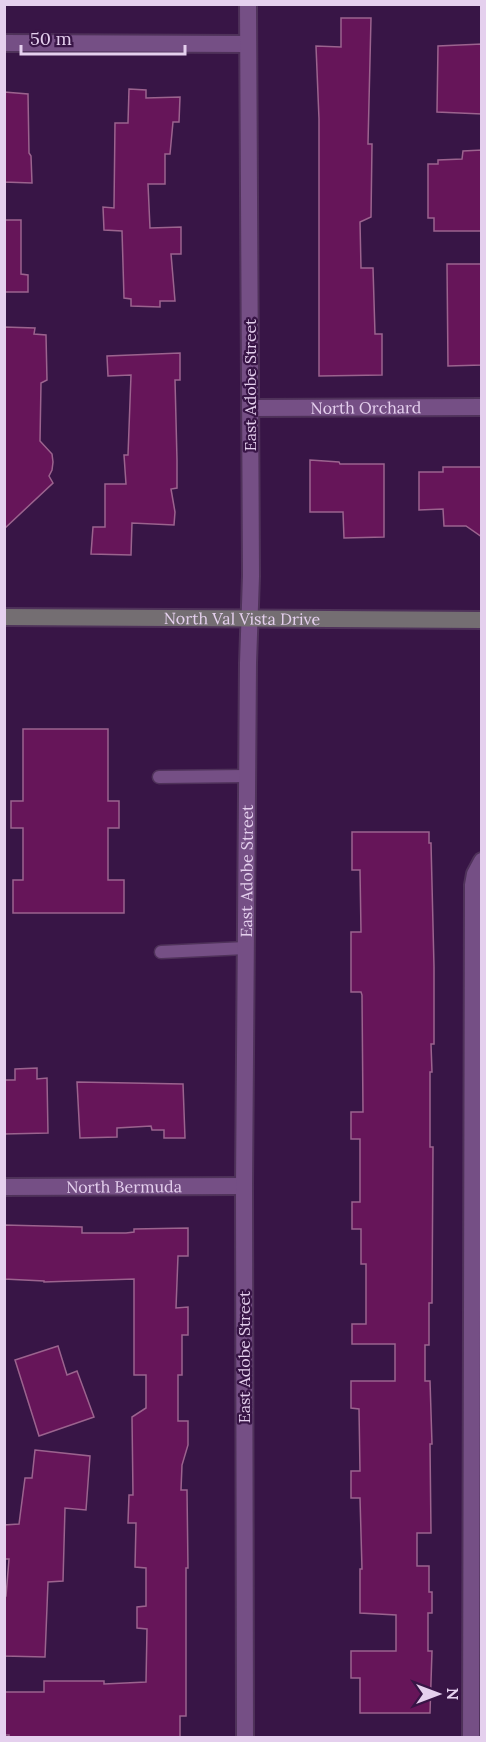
<svg xmlns="http://www.w3.org/2000/svg" width="486" height="1742" font-family="Lora,serif">
  <rect width="100%" height="100%" fill="#381546"/>
  <!-- building -->
  <g fill="#661559" stroke="#9b638e" stroke-width="1.5">
    <polygon points="341,18 371,18 368,144 372,144 371,217 360,222 361,268 373,268 375,334 382,334 382,375 319,376 319,119 316,46 341,47"/>
    <polygon points="482,44 482,114 437,112 438,46"/>
    <polygon points="129,89 146,90 146,98 180,97 179,122 173,122 170,154 165,154 165,184 148,184 150,228 181,227 181,254 171,254 175,301 160,301 160,307 131,306 131,299 124,298 122,231 104,230 103,207 114,208 115,123 128,123"/>
    <polygon points="4,92 28,94 29,153 31,156 32,183 4,182"/>
    <polygon points="482,150 482,231 434,231 434,218 428,218 428,164 438,164 438,160 462,159 463,151"/>
    <polygon points="4,220 21,220 21,274 28,275 28,292 4,292"/>
    <polygon points="447,264 482,264 482,365 448,366"/>
    <polygon points="4,327 35,328 34,334 46,335 47,380 41,383 40,441 52,454 53,462 52,470 49,476 53,483 4,529"/>
    <polygon points="180,353 180,380 175,380 177,460 177,488 171,489 175,512 174,525 132,523 131,555 91,554 93,527 105,527 105,484 126,484 124,455 128,455 131,375 108,376 107,356"/>
    <polygon points="310,460 339,462 340,464 384,464 384,537 344,538 343,512 310,512"/>
    <polygon points="443,467 482,467 482,537 466,526 444,526 443,509 419,510 419,472 443,472"/>
    <polygon points="23,729 108,729 108,801 119,801 119,828 108,828 108,880 124,880 124,913 13,913 13,880 23,880 23,828 11,828 11,801 23,801"/>
    <polygon points="352,832 429,832 429,843 431,843 434,967 434,1044 431,1044 432,1072 430,1072 430,1147 433,1147 432,1303 429,1303 429,1345 425,1345 425,1381 430,1381 432,1444 430,1444 431,1533 417,1533 417,1566 429,1566 429,1592 432,1592 432,1613 428,1613 428,1651 432,1651 430,1713 360,1713 360,1678 351,1678 351,1651 396,1651 396,1615 360,1613 360,1569 362,1569 360,1498 351,1498 351,1471 360,1471 359,1409 351,1408 351,1381 395,1381 395,1344 352,1344 352,1324 366,1324 366,1264 361,1264 361,1229 352,1229 352,1202 360,1202 360,1139 351,1139 351,1112 363,1112 362,995 361,992 351,992 351,932 361,932 360,870 352,870"/>
    <polygon points="37,1068 37,1079 47,1078 48,1133 4,1134 4,1080 15,1080 15,1069"/>
    <polygon points="77,1082 183,1084 185,1138 164,1138 164,1130 152,1130 151,1126 117,1128 117,1137 80,1138"/>
    <polygon points="4,1225 82,1227 82,1233 126,1233 134,1232 134,1229 188,1228 188,1256 178,1256 176,1308 188,1307 188,1335 182,1335 182,1375 178,1375 178,1421 188,1421 188,1445 182,1465 181,1490 187,1490 188,1568 186,1568 186,1716 180,1716 180,1737 9,1737 9,1735 4,1735 4,1692 44,1692 44,1681 104,1681 104,1684 146,1682 147,1629 137,1628 137,1607 146,1606 146,1568 135,1567 136,1523 128,1523 129,1495 133,1495 132,1417 146,1408 146,1375 134,1375 134,1279 44,1282 44,1281 4,1279"/>
    <polygon points="58,1346 67,1375 77,1371 94,1417 39,1436 15,1360"/>
    <polygon points="35,1450 90,1456 86,1510 65,1508 63,1581 48,1582 45,1657 4,1656 4,1596 6,1596 9,1559 4,1559 4,1525 19,1524 25,1478 32,1478"/>
  </g>
  <g fill="none" stroke-linecap="round" stroke-linejoin="round">
    <!-- service casing -->
    <g stroke="#4f325a" stroke-width="15">
      <g id="service">
        <polyline points="159,777 247,776"/>
        <polyline points="161,952 246,948"/>
      </g>
    </g>
    <!-- minor casing -->
    <g stroke="#4f325a" stroke-width="20">
      <g id="minor">
        <polyline points="4,43 248,44"/>
        <path id="s1" d="M250,408L482,407"/>
        <path id="s2" d="M4,1187L244,1186"/>
        <polyline points="471,1738 473,885 475,874 482,861"/>
      </g>
    </g>
    <!-- tertiary casing -->
    <g stroke="#4f325a" stroke-width="20">
      <g id="tertiary">
        <path id="s3" d="M245,1738L244,1186L248,663L251,576L248,4"/>
      </g>
    </g>
    <!-- secondary casing -->
    <g stroke="#4f325a" stroke-width="20">
      <g id="secondary">
        <path id="s4" d="M4,617L482,620"/>
      </g>
    </g>
    <!-- service -->
    <use href="#service" stroke="#754f85" stroke-width="12"/>
    <!-- minor -->
    <use href="#minor" stroke="#754f85" stroke-width="16"/>
    <!-- tertiary -->
    <use href="#tertiary" stroke="#754f85" stroke-width="16"/>
    <!-- secondary -->
    <use href="#secondary" stroke="#746e72" stroke-width="16"/>
  </g>
  <g text-anchor="middle" stroke-width="4.5" stroke-linejoin="round" paint-order="stroke">
    <!-- street labels -->
    <g font-size="16" fill="#e5d0ee" stroke="#381546">
      <text transform="translate(250 385) rotate(-90)" y="6">East Adobe Street</text>
      <text dy="6" stroke="none"><textPath href="#s1" startOffset="116">North Orchard</textPath></text>
      <text dy="6" stroke="none"><textPath href="#s4" startOffset="238">North Val Vista Drive</textPath></text>
      <text dy="6" stroke="none"><textPath href="#s3" startOffset="867">East Adobe Street</textPath></text>
      <text dy="6" stroke="none"><textPath href="#s2" startOffset="120">North Bermuda</textPath></text>
      <text transform="translate(244 1357) rotate(-90)" y="6">East Adobe Street</text>
    </g>
  </g>
  <!-- border -->
  <rect width="486" height="1742" fill="none" stroke="#e5d0ee" stroke-width="12"/>
  <!-- north arrow -->
  <g transform="translate(438 1694) rotate(90)" stroke="#381546" stroke-width="4.5" paint-order="stroke">
  <path d="M0-4.5L10 22L0 15L-10 22Z" fill="#e5d0ee"/>
  <text y="-9" font-size="16" font-weight="bold" text-anchor="middle" fill="#e5d0ee">N</text>
  </g>
  <!-- scale -->
  <path d="M21 45v9h164v-9" fill="none" stroke="#e5d0ee" stroke-width="3"/>
  <text x="30" y="45" font-size="18" fill="#e5d0ee" stroke="#381546" stroke-width="4.5" paint-order="stroke">50 m</text>
</svg>
